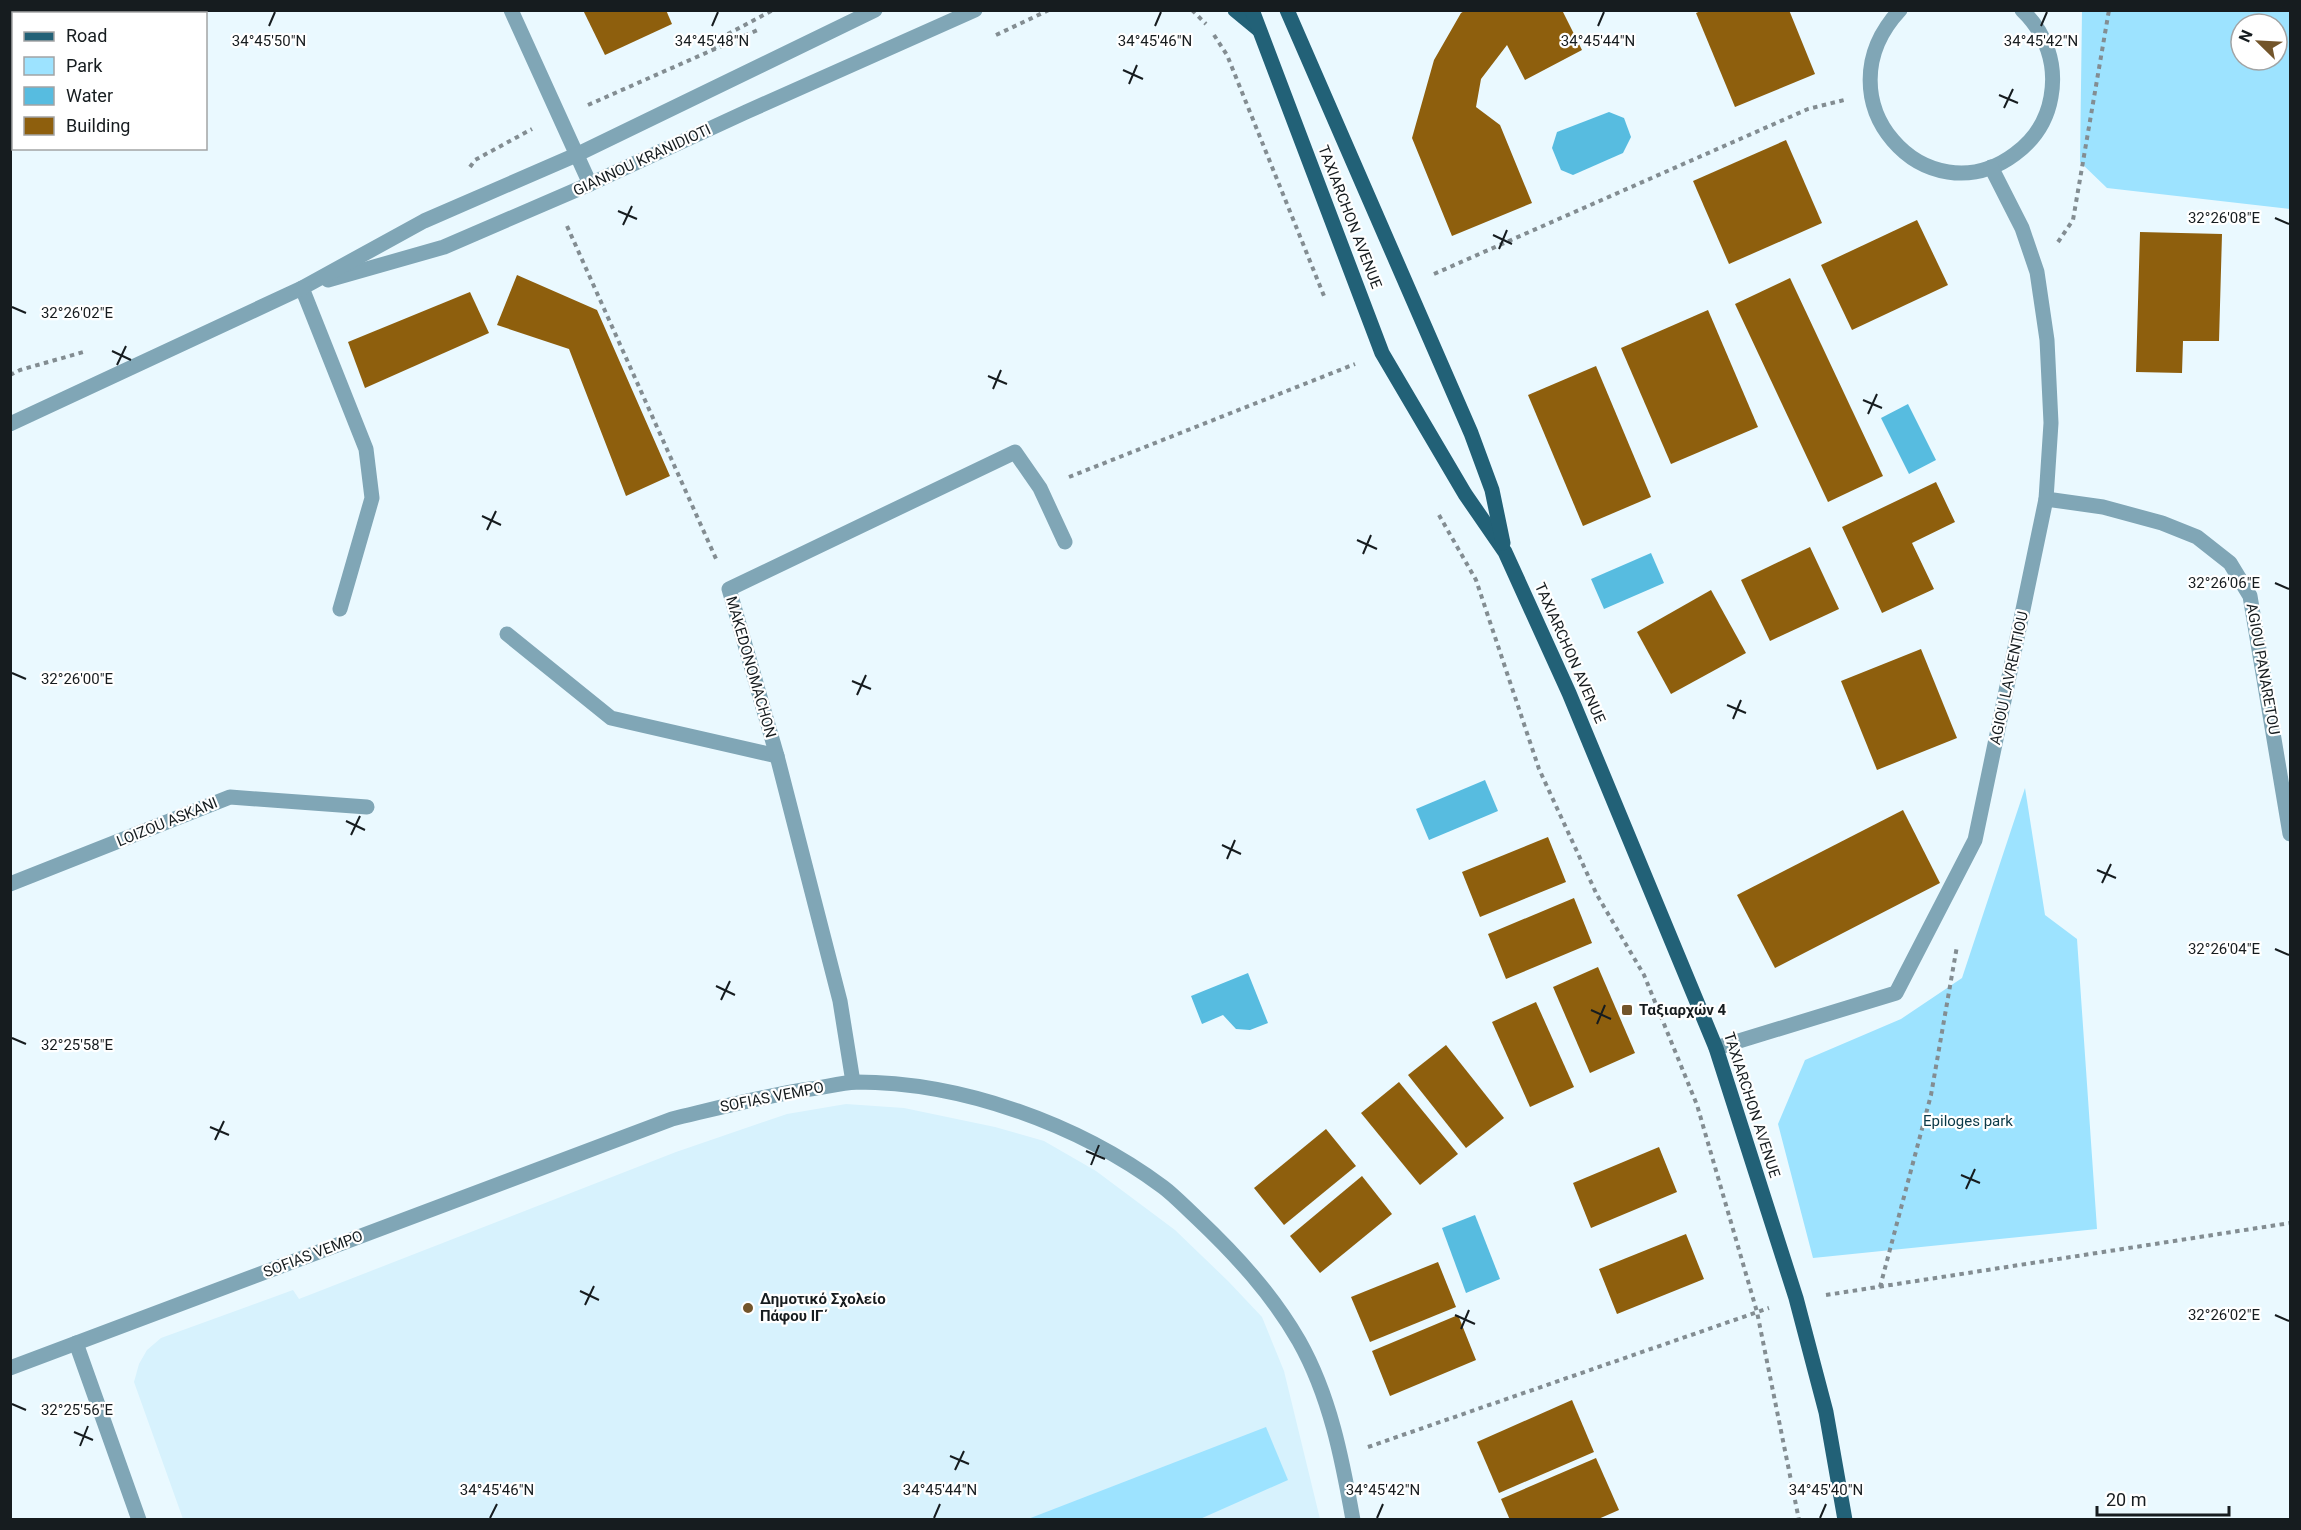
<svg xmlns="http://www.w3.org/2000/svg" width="2301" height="1530" font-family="Roboto,sans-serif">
  <rect width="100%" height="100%" fill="#eaf9ff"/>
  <!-- built -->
  <polygon fill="#d7f2fd" points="846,1104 904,1108 995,1127 1044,1141 1096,1171 1175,1230 1228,1281 1262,1317 1284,1371 1320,1519 183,1519 134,1382 139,1364 147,1350 161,1338 293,1290 299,1299 676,1152 787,1114"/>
  <!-- green -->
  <g fill="#9de3ff" fill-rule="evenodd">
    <path d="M2082,11H2290V209L2107,188L2080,162ZM2241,24H2277V60H2241Z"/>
    <polygon points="2025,788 2045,915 2077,939 2097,1229 1813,1258 1778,1124 1805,1060 1901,1019 1962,978"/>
    <polygon points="1266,1427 1288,1480 1200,1519 1028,1519"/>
  </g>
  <!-- water -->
  <g fill="#57bce0">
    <polygon points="1609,112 1624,118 1631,137 1623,153 1573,175 1561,170 1552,148 1557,132"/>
    <polygon points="1908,404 1936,460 1909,474 1881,418"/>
    <polygon points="1651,553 1664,583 1604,609 1591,579"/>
    <polygon points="1485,780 1498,811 1429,840 1416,809"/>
    <polygon points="1248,973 1268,1023 1250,1030 1236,1029 1223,1015 1202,1024 1191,996"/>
    <polygon points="1475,1215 1500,1279 1466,1293 1442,1228"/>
  </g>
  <!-- building -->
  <g fill="#8e5f0d">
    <polygon points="583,10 666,10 672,24 605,55"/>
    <polygon points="1466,10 1562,10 1582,50 1525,80 1507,45 1481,79 1476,107 1500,125 1532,203 1452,236 1412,138 1434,60 1461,13"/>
    <polygon points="1703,10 1789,10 1815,74 1735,107 1696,13"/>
    <polygon points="1786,140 1822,223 1729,264 1693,181"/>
    <polygon points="1917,220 1948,285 1852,330 1821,265"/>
    <polygon points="2140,232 2222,234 2219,341 2183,341 2182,373 2136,372"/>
    <polygon points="517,275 597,310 670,476 626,496 569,349 497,325"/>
    <polygon points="1790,278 1883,476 1828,502 1735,304"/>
    <polygon points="470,292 489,333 365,388 348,342"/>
    <polygon points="1708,310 1758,427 1671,464 1621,348"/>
    <polygon points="1596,366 1651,497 1583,526 1528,395"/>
    <polygon points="1936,482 1955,522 1912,543 1934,589 1882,613 1842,527"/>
    <polygon points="1810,547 1839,609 1770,641 1741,580"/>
    <polygon points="1711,590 1746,653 1671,694 1637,632"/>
    <polygon points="1921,649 1957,738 1877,770 1841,681"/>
    <polygon points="1903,810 1940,883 1775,968 1737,895"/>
    <polygon points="1548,837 1566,882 1480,917 1462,872"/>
    <polygon points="1574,898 1592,943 1506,979 1488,934"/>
    <polygon points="1598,967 1635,1053 1590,1073 1553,987"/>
    <polygon points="1536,1002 1574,1087 1530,1107 1492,1022"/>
    <polygon points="1446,1045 1504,1118 1466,1148 1408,1075"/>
    <polygon points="1399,1082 1458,1154 1420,1185 1361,1113"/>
    <polygon points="1326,1129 1356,1166 1284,1225 1254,1188"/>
    <polygon points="1659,1147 1677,1192 1591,1228 1573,1183"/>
    <polygon points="1362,1176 1392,1214 1320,1273 1290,1236"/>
    <polygon points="1686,1234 1704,1279 1617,1314 1599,1269"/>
    <polygon points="1438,1262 1456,1307 1370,1342 1351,1297"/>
    <polygon points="1458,1315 1476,1360 1390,1396 1372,1351"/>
    <polygon points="1572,1400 1594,1452 1499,1493 1477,1442"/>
    <polygon points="1596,1458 1619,1510 1596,1520 1510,1520 1501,1499"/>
  </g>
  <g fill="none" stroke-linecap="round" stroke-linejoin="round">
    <!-- path -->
    <g stroke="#838d92" stroke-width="4" stroke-dasharray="4.5 4.5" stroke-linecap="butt">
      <polyline points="1192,10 1206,24"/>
      <polyline points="996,35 1049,10"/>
      <polyline points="1214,35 1227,55 1324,296"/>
      <polyline points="715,50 711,43 773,10"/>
      <polyline points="588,105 760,29"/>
      <polyline points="470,167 475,160 532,129"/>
      <polyline points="567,226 717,561"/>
      <polyline points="2058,242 2073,220 2109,10"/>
      <polyline points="1434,274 1808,109 1844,100"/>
      <polyline points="10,375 20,370 87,351"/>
      <polyline points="1069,477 1355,364"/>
      <polyline points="1439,515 1476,580 1539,769 1597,895 1644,975 1697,1105 1757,1312 1799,1520"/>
      <polyline points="1880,1287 1931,1095 1957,946"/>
      <polyline points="1826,1295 2290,1223"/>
      <polyline points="1368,1447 1769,1308"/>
    </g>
    <!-- minor -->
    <g stroke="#80a6b6" stroke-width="15">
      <polyline points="511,10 590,184"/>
      <path d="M1900,10C1816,100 1927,220 2015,154C2034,140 2047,120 2051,97C2057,64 2046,33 2022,10"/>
      <polyline points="328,280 444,247 590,184 746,112 975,10"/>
      <polyline points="302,288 366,449 372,498 340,609"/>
      <polyline points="10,424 302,288 424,221 576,155 875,10"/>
      <polyline points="2046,499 2103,507 2162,523 2197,537 2230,563 2250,596 2290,834"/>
      <polyline points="507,634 611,718 777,756"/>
      <polyline points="10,884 230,797 367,807"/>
      <polyline points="1716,1048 1896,993 1975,840 2046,499 2051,423 2047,340 2037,272 2022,228 1991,167"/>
      <polyline points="853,1082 840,1001 777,756 729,589 1015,452 1040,488 1065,542"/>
      <polyline points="76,1343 139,1520"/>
      <path d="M10,1368L672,1119C718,1108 763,1096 810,1089C825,1087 841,1083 856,1082C962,1082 1078,1124 1163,1187C1175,1196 1186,1208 1197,1218C1236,1255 1272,1294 1299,1341C1330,1396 1342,1458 1353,1520"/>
    </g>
    <!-- major -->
    <g stroke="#226177" stroke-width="15">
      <polyline points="1235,10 1258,29"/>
      <polyline points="1252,10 1382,353 1465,494 1505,552 1569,693 1716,1048 1796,1298 1826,1412 1845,1520"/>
      <polyline points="1287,10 1471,433 1492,490 1503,543"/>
    </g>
  </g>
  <!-- ticks -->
  <path fill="none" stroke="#161c1f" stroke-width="2" d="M269,26L275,12M712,26L718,12M1155,26L1161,12M1598,26L1604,12M2041,26L2047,12M1123,70L1143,79M1129,84L1137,65M1999,95L2018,103M2004,108L2013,89M618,211L637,219M2275,218L2289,224M623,225L632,206M1493,235L1512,244M1499,249L1507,230M12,307L26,313M112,351L131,360M117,365L126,346M988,376L1007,384M993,389L1001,370M1863,400L1882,408M1868,414L1877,394M482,516L501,525M487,530L496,511M1357,540L1377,549M1363,554L1371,535M2275,583L2289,589M12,673L26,679M852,681L871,689M857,695L866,675M1727,705L1746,713M1733,719L1741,700M346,821L365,830M351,835L360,816M1222,845L1241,854M1227,859L1235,840M2097,870L2116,878M2102,883L2111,864M2275,949L2289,955M716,986L735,995M721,1000L730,981M1591,1010L1611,1019M1597,1024L1605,1005M12,1038L26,1044M210,1127L229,1135M215,1140L224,1121M1086,1151L1105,1159M1091,1165L1099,1145M1961,1175L1980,1183M1966,1189L1975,1169M580,1291L599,1300M585,1305L594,1286M1455,1315L1475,1324M2275,1315L2289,1321M1461,1329L1469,1310M12,1404L26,1410M74,1432L93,1440M80,1446L88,1426M950,1456L969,1464M955,1470L964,1451M490,1518L497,1504M934,1518L940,1504M1377,1518L1383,1504M1820,1518L1826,1504"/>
  <!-- markers -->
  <g fill="#73552a" stroke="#fff" stroke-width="2">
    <rect x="1621" y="1004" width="12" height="12" rx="3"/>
    <circle cx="748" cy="1308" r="6"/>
  </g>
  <g text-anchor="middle" stroke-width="4.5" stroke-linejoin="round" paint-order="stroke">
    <!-- street labels -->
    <g font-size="15" fill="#161c1f" stroke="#fff">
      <text transform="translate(642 160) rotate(-25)" y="5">GIANNOU KRANIDIOTI</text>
      <text transform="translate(1350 217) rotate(69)" y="5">TAXIARCHON AVENUE</text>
      <text transform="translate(1570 653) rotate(66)" y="5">TAXIARCHON AVENUE</text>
      <text transform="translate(751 667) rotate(74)" y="5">MAKEDONOMACHON</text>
      <text transform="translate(2263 669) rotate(80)" y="5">AGIOU PANARETOU</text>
      <text transform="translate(2009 678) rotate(-78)" y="5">AGIOU LAVRENTIOU</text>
      <text transform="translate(167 822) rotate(-22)" y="5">LOIZOU ASKANI</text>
      <text transform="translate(772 1097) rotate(-11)" y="5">SOFIAS VEMPO</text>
      <text transform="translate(1752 1105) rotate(72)" y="5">TAXIARCHON AVENUE</text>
      <text transform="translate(313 1254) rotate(-21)" y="5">SOFIAS VEMPO</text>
    </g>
    <!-- poi labels -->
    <g font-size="15" font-weight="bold" fill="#161c1f" stroke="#fff" text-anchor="start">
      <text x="1639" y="1015">Ταξιαρχών 4</text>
      <text x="760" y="1304">Δημοτικό Σχολείο<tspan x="760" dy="17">Πάφου ΙΓ΄</tspan></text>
    </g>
    <!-- park labels -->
    <g font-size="15" fill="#0a3948" stroke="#fff">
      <text x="1968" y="1126">Epiloges park</text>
    </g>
  </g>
  <g font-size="15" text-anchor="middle" fill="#161c1f" stroke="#fff" stroke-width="4.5" stroke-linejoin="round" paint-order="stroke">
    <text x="269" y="46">34°45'50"N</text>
    <text x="712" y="46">34°45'48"N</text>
    <text x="1155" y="46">34°45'46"N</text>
    <text x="1598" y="46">34°45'44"N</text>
    <text x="2041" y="46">34°45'42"N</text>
    <text x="2224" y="223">32°26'08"E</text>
    <text x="77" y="318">32°26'02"E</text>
    <text x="2224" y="588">32°26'06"E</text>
    <text x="77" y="684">32°26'00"E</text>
    <text x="2224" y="954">32°26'04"E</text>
    <text x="77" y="1050">32°25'58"E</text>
    <text x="2224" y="1320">32°26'02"E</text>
    <text x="77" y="1415">32°25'56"E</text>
    <text x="497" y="1495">34°45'46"N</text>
    <text x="940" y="1495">34°45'44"N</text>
    <text x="1383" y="1495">34°45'42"N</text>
    <text x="1826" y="1495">34°45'40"N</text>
  </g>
  <!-- border -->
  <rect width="2301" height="1530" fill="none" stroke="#161c1f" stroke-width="24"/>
  <!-- legend -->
  <rect x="12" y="12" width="195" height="138" fill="#ffffff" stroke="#a2a4a5" stroke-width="1.5"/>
  <rect x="24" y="32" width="30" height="9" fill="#226177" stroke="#a2a4a5" stroke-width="1.5"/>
  <text x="66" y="42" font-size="18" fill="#161c1f">Road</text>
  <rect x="24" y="57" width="30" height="18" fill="#9de3ff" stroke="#a2a4a5" stroke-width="1.5"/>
  <text x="66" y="72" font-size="18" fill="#161c1f">Park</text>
  <rect x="24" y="87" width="30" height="18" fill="#57bce0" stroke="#a2a4a5" stroke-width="1.5"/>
  <text x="66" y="102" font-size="18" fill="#161c1f">Water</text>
  <rect x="24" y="117" width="30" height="18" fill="#8e5f0d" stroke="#a2a4a5" stroke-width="1.5"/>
  <text x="66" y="132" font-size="18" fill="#161c1f">Building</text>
  <!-- north arrow -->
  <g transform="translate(2259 42) rotate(294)"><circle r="28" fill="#ffffff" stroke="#a2a4a5" stroke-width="1.5"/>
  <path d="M0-4.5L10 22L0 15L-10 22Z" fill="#73552a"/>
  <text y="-9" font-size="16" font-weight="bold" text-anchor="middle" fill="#161c1f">N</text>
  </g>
  <!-- scale -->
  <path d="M2097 1506v9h132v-9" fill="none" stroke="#161c1f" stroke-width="3"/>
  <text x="2106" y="1506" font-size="18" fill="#161c1f" stroke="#ffffff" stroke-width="4.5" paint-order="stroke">20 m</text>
</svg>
